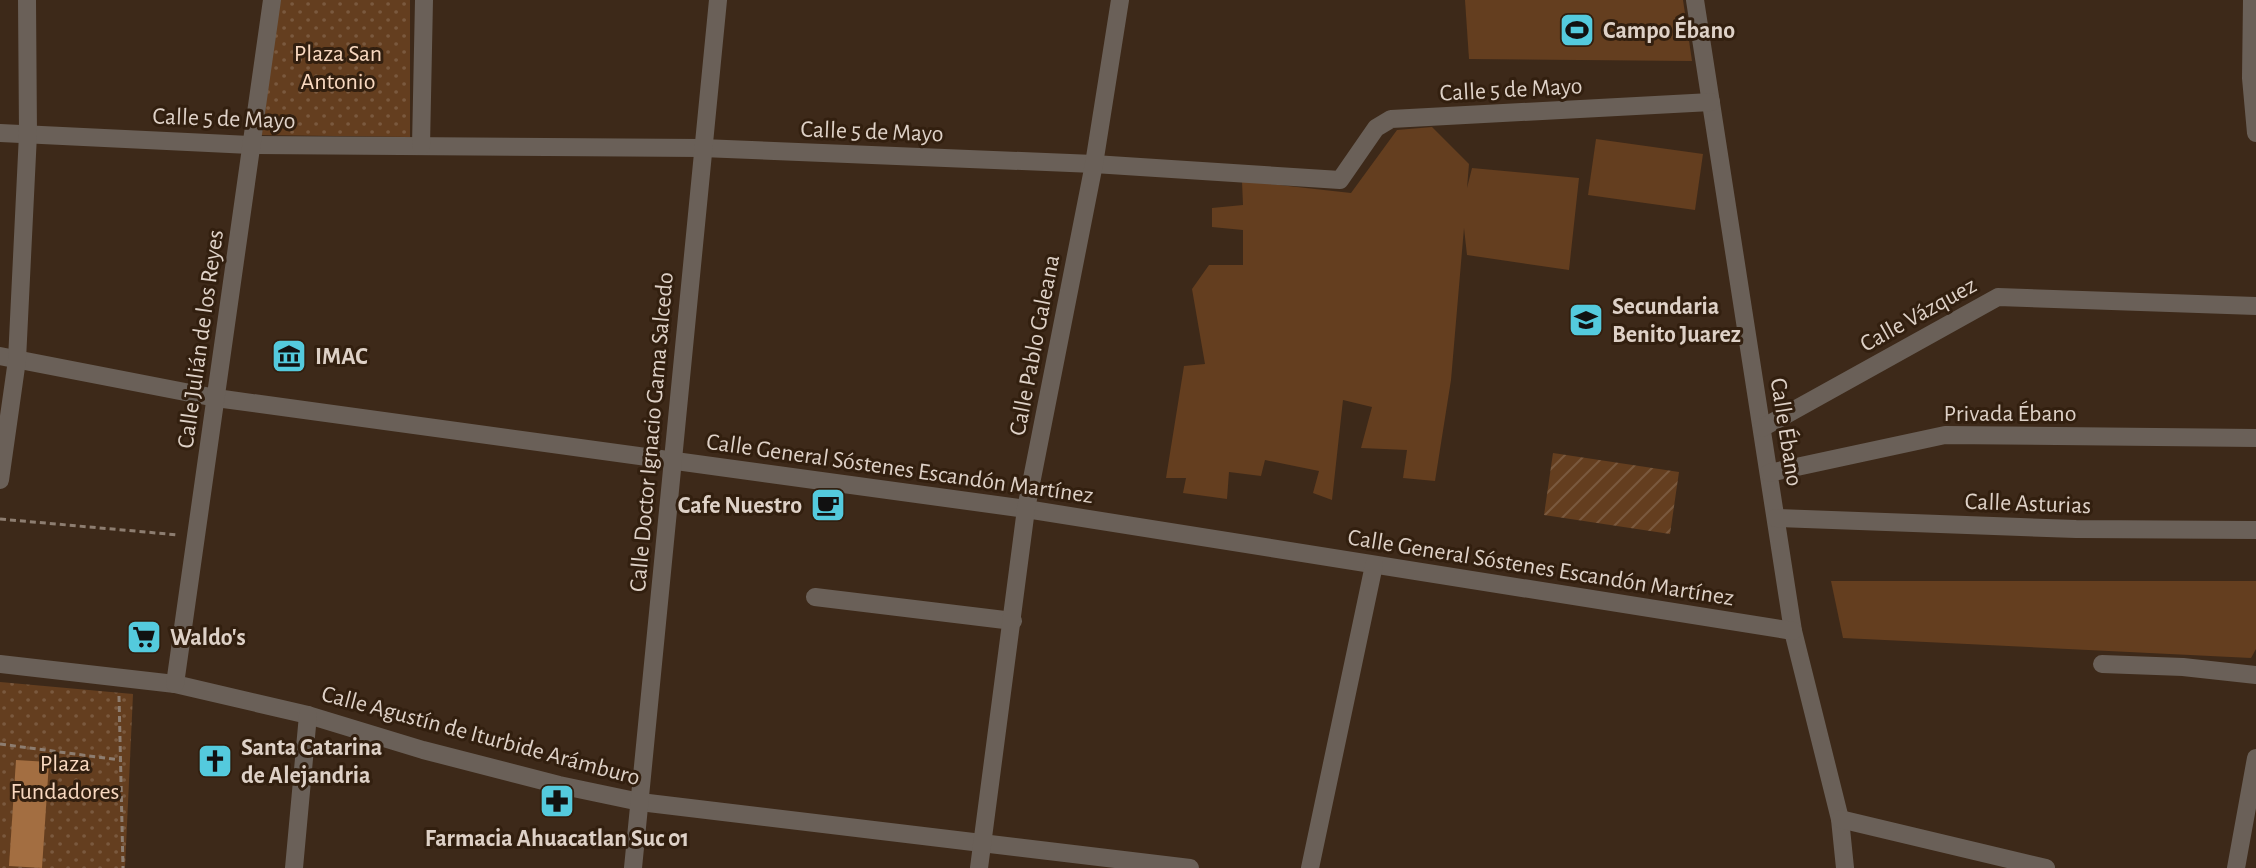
<svg xmlns="http://www.w3.org/2000/svg" width="2256" height="868" font-family="'Alegreya Sans',sans-serif">
  <defs>
    <pattern id="park-dots" width="8" height="8" patternUnits="userSpaceOnUse" patternTransform="scale(2)"><rect width="8" height="8" fill="#643e1f"/><path d="M2 2h.1M6 6h.1" fill="none" stroke="#7a593e" stroke-width="1.8" stroke-linecap="round"/></pattern>
    <pattern id="garden-furrows" width="10" height="10" patternUnits="userSpaceOnUse" patternTransform="scale(2)"><rect width="10" height="10" fill="#643e1f"/><path d="M-1 1l2-2M0 10L10 0M9 11l2-2" fill="none" stroke="#7a593e"/></pattern>
  </defs>
  <rect width="100%" height="100%" fill="#3d2919"/>
  <!-- grass -->
  <g fill="#643e1f">
    <polygon points="1465,0 1683,0 1692,61 1469,59"/>
    <polygon points="1432,127 1469,164 1467,188 1472,168 1579,178 1569,270 1467,255 1464,228 1451,380 1435,481 1403,478 1407,450 1361,448 1372,407 1343,400 1332,500 1313,493 1319,471 1265,460 1261,476 1229,472 1227,499 1183,493 1186,478 1166,478 1184,366 1205,364 1192,289 1209,265 1243,265 1243,230 1212,227 1212,208 1243,205 1242,181 1351,193 1397,130"/>
    <polygon points="1596,139 1703,154 1695,210 1588,195"/>
    <polygon points="1831,581 2256,581 2256,649 2251,658 1843,638"/>
  </g>
  <!-- park -->
  <g fill="url(#park-dots)">
    <polygon points="279,0 410,0 410,137 259,135"/>
    <polygon points="0,682 133,694 125,868 0,868"/>
  </g>
  <!-- garden -->
  <polygon fill="url(#garden-furrows)" points="1553,453 1679,472 1670,534 1544,515"/>
  <!-- water -->
  <polygon fill="#a36e41" points="16,760 49,762 42,868 9,866"/>
  <g fill="none" stroke-linecap="round" stroke-linejoin="round">
    <!-- path -->
    <g stroke="#8d7d70" stroke-width="3" stroke-dasharray="6 4" stroke-linecap="butt">
      <polyline points="0,519 179,535"/>
      <polyline points="119,696 123,868"/>
      <polyline points="0,744 120,760"/>
    </g>
    <!-- minor -->
    <g stroke="#6a6058" stroke-width="18">
      <polyline points="1695,0 1793,631 1840,819 1845,868"/>
      <polyline points="2252,0 2251,78 2256,133"/>
      <polyline points="0,133 250,145 702,148 1094,164 1340,180 1376,128 1391,119 1711,102"/>
      <polyline points="421,146 424,0"/>
      <polyline points="0,356 216,398 1026,509 1793,631"/>
      <polyline points="1762,428 1998,297 2256,306"/>
      <polyline points="1769,473 1945,435 2256,438"/>
      <polyline points="0,480 17,360 28,134 27,0"/>
      <polyline points="1776,518 2076,529 2256,530"/>
      <polyline points="815,597 1013,621"/>
      <polyline points="0,664 175,684 308,715 423,750 559,785 640,802 1190,868"/>
      <polyline points="2102,664 2183,667 2256,675"/>
      <polyline points="175,684 272,0"/>
      <polyline points="1840,819 2046,868"/>
      <polyline points="294,868 308,715"/>
      <polyline points="633,868 718,0"/>
      <polyline points="979,868 1026,509 1094,164 1120,0"/>
      <polyline points="1310,868 1374,565"/>
      <polyline points="2236,868 2256,758"/>
    </g>
  </g>
  <!-- icons -->
  <defs>
    <g id="stadium-square" transform="scale(1.8)"><rect x="-9" y="-9" width="18" height="18" rx="4" fill="#54cadd" stroke="#321f0f"/><path d="M0-5a6.5 5 0 1 0 0 10a6.5 5 0 1 0 0-10ZM-3.5-1.8h7v3.6h-7Z" fill="#111"/></g>
    <g id="school-square" transform="scale(1.8)"><rect x="-9" y="-9" width="18" height="18" rx="4" fill="#54cadd" stroke="#321f0f"/><path d="M0-5L7-2L0 1L-7-2ZM-4 1L0 2.5L4 1V4Q0 6-4 4Z" fill="#111"/></g>
    <g id="museum-square" transform="scale(1.8)"><rect x="-9" y="-9" width="18" height="18" rx="4" fill="#54cadd" stroke="#321f0f"/><path d="M0-6L6-3V-2H-6V-3ZM-5-1h2V3h-2ZM-1-1h2V3h-2ZM3-1h2V3H3ZM-6 4H6V6H-6Z" fill="#111"/></g>
    <g id="cafe-square" transform="scale(1.8)"><rect x="-9" y="-9" width="18" height="18" rx="4" fill="#54cadd" stroke="#321f0f"/><path d="M-5.5-4.5H6V0H3Q3 3.5 0 3.5H-2.5Q-5.5 3.5-5.5 0ZM3-3.2v2h1.7v-2ZM-6 4.5H4V6H-6Z" fill="#111"/></g>
    <g id="supermarket-square" transform="scale(1.8)"><rect x="-9" y="-9" width="18" height="18" rx="4" fill="#54cadd" stroke="#321f0f"/><path d="M-6-5.5h2.5l.6 2H6L4.5 2H-2.5L-4.4-4H-6ZM-1.5 3.2a1.3 1.3 0 1 0 .1 0ZM3 3.2a1.3 1.3 0 1 0 .1 0Z" fill="#111"/></g>
    <g id="church-square" transform="scale(1.8)"><rect x="-9" y="-9" width="18" height="18" rx="4" fill="#54cadd" stroke="#321f0f"/><path d="M-1.2-6h2.4v3.5h3.3v2.4h-3.3V6h-2.4V-.1h-3.3v-2.4h3.3Z" fill="#111"/></g>
    <g id="pharmacy-square" transform="scale(1.8)"><rect x="-9" y="-9" width="18" height="18" rx="4" fill="#54cadd" stroke="#321f0f"/><path d="M-2-6h4v4h4v4h-4v4h-4v-4h-4v-4h4Z" fill="#111"/></g>
  </defs>
  <g fill-rule="evenodd">
    <use href="#stadium-square" x="1577" y="30"/>
    <use href="#school-square" x="1586" y="320"/>
    <use href="#museum-square" x="289" y="356"/>
    <use href="#cafe-square" x="828" y="505"/>
    <use href="#supermarket-square" x="144" y="637"/>
    <use href="#church-square" x="215" y="761"/>
    <use href="#pharmacy-square" x="557" y="801"/>
  </g>
  <g text-anchor="middle" stroke-width="6" stroke-linejoin="round" paint-order="stroke">
    <!-- poi labels -->
    <g font-size="24" font-weight="bold" fill="#ded1c7" stroke="#321f0f" text-anchor="start">
      <text x="1603" y="38">Campo Ébano</text>
      <text x="1612" y="314">Secundaria<tspan x="1612" dy="28">Benito Juarez</tspan></text>
      <text x="315" y="364">IMAC</text>
      <text x="802" y="513" text-anchor="end">Cafe Nuestro</text>
      <text x="170" y="645">Waldo's</text>
      <text x="241" y="755">Santa Catarina<tspan x="241" dy="28">de Alejandria</tspan></text>
      <text x="557" y="846" text-anchor="middle">Farmacia Ahuacatlan Suc 01</text>
    </g>
    <!-- park labels -->
    <g font-size="24" fill="#f9d9c1" stroke="#321f0f">
      <text x="338" y="61">Plaza San<tspan x="338" dy="28">Antonio</tspan></text>
      <text x="65" y="771">Plaza<tspan x="65" dy="28">Fundadores</tspan></text>
    </g>
    <!-- street labels -->
    <g font-size="24" fill="#ded1c7" stroke="#321f0f">
      <text transform="translate(1511 89) rotate(-3)" y="8">Calle 5 de Mayo</text>
      <text transform="translate(224 118) rotate(2)" y="8">Calle 5 de Mayo</text>
      <text transform="translate(872 131) rotate(2)" y="8">Calle 5 de Mayo</text>
      <text transform="translate(1918 314) rotate(-29)" y="8">Calle Vázquez</text>
      <text transform="translate(200 339) rotate(-82)" y="8">Calle Julián de los Reyes</text>
      <text transform="translate(1034 345) rotate(-79)" y="8">Calle Pablo Galeana</text>
      <text x="2010" y="421">Privada Ébano</text>
      <text transform="translate(651 432) rotate(-85)" y="8">Calle Doctor Ignacio Gama Salcedo</text>
      <text transform="translate(1787 432) rotate(81)" y="8">Calle Ébano</text>
      <text transform="translate(900 468) rotate(8)" y="8">Calle General Sóstenes Escandón Martínez</text>
      <text transform="translate(2028 503) rotate(2)" y="8">Calle Asturias</text>
      <text transform="translate(1541 567) rotate(9)" y="8">Calle General Sóstenes Escandón Martínez</text>
      <text transform="translate(481 735) rotate(15)" y="8">Calle Agustín de Iturbide Arámburo</text>
    </g>
  </g>
</svg>
